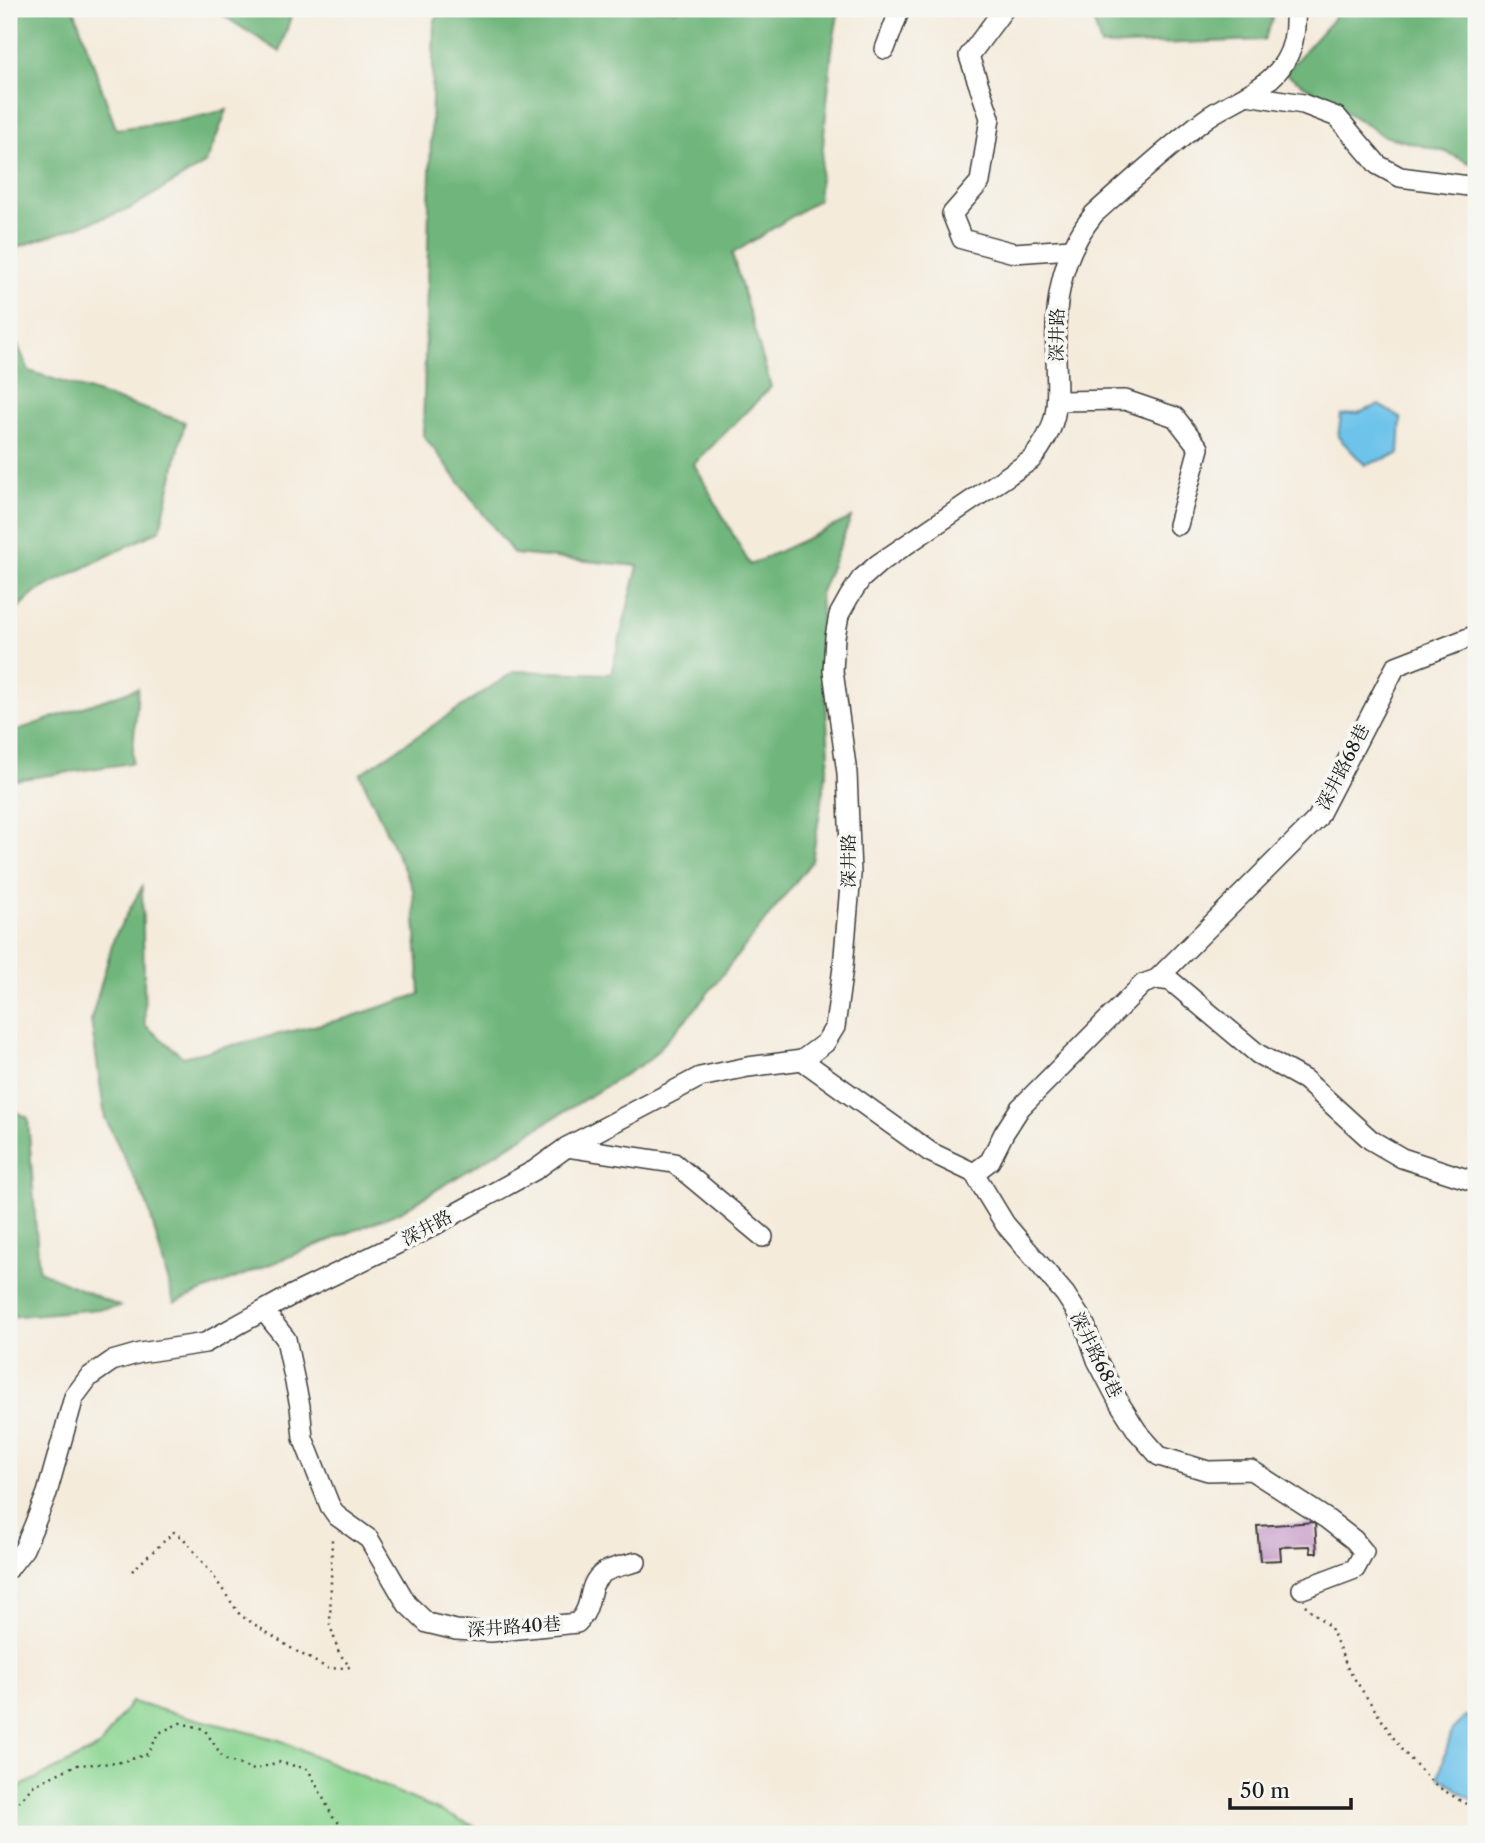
<svg xmlns="http://www.w3.org/2000/svg" width="1485" height="1843" font-family="'Libre Caslon Text','Noto Serif TC',serif">
  <rect width="100%" height="100%" fill="#f6f6f2"/>
  <filter id="ink" filterUnits="userSpaceOnUse"><feTurbulence type="fractalNoise" baseFrequency=".0143" numOctaves="2"/><feDisplacementMap in="SourceGraphic" scale="14" xChannelSelector="R" yChannelSelector="G"/><feConvolveMatrix kernelMatrix="1 2 1 2 8 2 1 2 1" color-interpolation-filters="sRGB"/></filter>
  <filter id="wash" filterUnits="userSpaceOnUse"><feTurbulence type="fractalNoise" baseFrequency=".00686" numOctaves="4" result="noise"/><feDisplacementMap in="SourceGraphic" scale="28" xChannelSelector="R" yChannelSelector="G"/><feGaussianBlur stdDeviation="1.57" result="paint"/><feColorMatrix in="noise" values="0 0 0 0 0 0 0 0 0 0 0 0 0 0 0 0 0 1.4 0 .05"/><feComposite in="paint" operator="in"/></filter>
  <g filter="url(#wash)">
    <rect width="100%" height="100%" fill="#f4ebdb"/>
    <!-- green -->
    <polygon fill="#8bd592" stroke="#547857" stroke-width="2" points="131,1702 279,1740 492,1834 9,1834 9,1802 23,1785 99,1747"/>
    <!-- forest -->
    <g fill="#70b67c" stroke="#46694c" stroke-width="2">
      <polygon points="9,9 74,9 116,129 183,120 227,110 206,163 129,209 9,250"/>
      <polygon points="213,9 293,9 280,52"/>
      <polygon points="442,9 672,9 674,11 678,9 839,9 832,49 818,200 732,254 771,387 694,464 750,565 851,518 820,594 829,756 812,861 696,1008 649,1060 400,1212 174,1303 148,1206 105,1118 91,1020 114,938 142,887 145,1025 183,1057 347,1018 420,994 413,889 360,774 515,671 611,674 638,566 514,554 423,435 434,22"/>
      <polygon points="1090,9 1271,9 1272,21 1264,40 1101,46"/>
      <polygon points="1332,9 1476,9 1476,166 1446,152 1384,136 1285,73 1334,18"/>
      <polygon points="9,325 29,371 185,422 160,530 35,592 9,618"/>
      <polygon points="138,688 132,763 9,781 9,733"/>
      <polygon points="9,1108 28,1118 39,1271 121,1307 9,1317"/>
    </g>
    <!-- water -->
    <g fill="#6dc3ea" stroke="#447083" stroke-width="2">
      <polygon points="1379,405 1401,418 1399,454 1365,465 1338,437 1341,415 1358,413"/>
      <polygon points="1466,1716 1476,1721 1476,1803 1439,1776 1452,1730"/>
    </g>
    <g id="blocks">
      <!-- building -->
      <polygon fill="#c394c6" points="1315,1522 1317,1553 1311,1553 1310,1546 1280,1547 1281,1560 1260,1561 1257,1526"/>
    </g>
  </g>
  <g filter="url(#ink)">
    <use href="#blocks" fill-opacity="0" stroke="#3c3b39" stroke-width="2"/>
    <g fill="none" stroke-linecap="round" stroke-linejoin="round">
      <!-- minor casing -->
      <g stroke="#3c3b39" stroke-width="22">
        <g id="minor">
          <polyline points="1004,9 969,56 990,118 980,182 952,214 962,239 1014,253 1071,249"/>
          <polyline points="885,49 900,9"/>
          <polyline points="1247,95 1303,104 1337,117 1378,165 1400,177 1476,187"/>
          <polyline points="1058,401 1125,400 1175,417 1199,448 1178,525"/>
          <polyline points="1157,979 1317,819 1396,666 1476,635"/>
          <polyline points="802,1060 930,1152 974,1173 1005,1224 1065,1294 1085,1325 1097,1360 1120,1404 1137,1431 1159,1456 1208,1471 1251,1470 1327,1519 1354,1540 1364,1552 1355,1569 1302,1589"/>
          <polyline points="567,1147 674,1163 763,1237"/>
          <polyline points="974,1173 990,1161 1004,1133 1020,1108 1143,984 1157,979 1171,981 1258,1054 1305,1080 1371,1140 1402,1158 1476,1182"/>
          <path d="M264,1311L286,1339L300,1406L303,1438L330,1506L337,1516L369,1539L407,1604L427,1623L456,1630L491,1632L577,1623C595,1606 585,1586 603,1573C611,1567 626,1565 636,1562"/>
          <path d="M9,1568L24,1549L33,1528L47,1493L74,1397L89,1377L112,1361L140,1353L205,1343L292,1295L422,1232L535,1170L567,1147L700,1077L748,1067L802,1060L825,1043L835,1027L843,967L851,874L847,773L833,671L835,637L839,615L849,597L861,579L878,564L1031,460C1062,423 1057,402 1056,358C1054,305 1060,256 1094,214C1130,182 1166,149 1204,120C1230,100 1268,91 1285,61C1295,45 1296,26 1295,9"/>
        </g>
      </g>
      <!-- path -->
      <g stroke="#3c3b39" stroke-width="2.5" stroke-dasharray="2 5" stroke-linecap="butt">
        <polyline points="132,1571 174,1532 184,1539 212,1574 240,1615 294,1650 329,1669 350,1667 339,1653 330,1625 332,1536"/>
        <polyline points="1305,1605 1331,1628 1348,1669 1401,1749 1435,1785 1476,1810"/>
        <polyline points="9,1812 34,1785 76,1765 117,1763 148,1754 159,1733 180,1723 204,1729 224,1759 254,1770 278,1762 308,1769 334,1819 353,1834"/>
      </g>
      <!-- minor -->
      <use href="#minor" stroke="#fff" stroke-width="19"/>
    </g>
  </g>
  <g text-anchor="middle" stroke-width="7" stroke-linejoin="round" paint-order="stroke">
    <!-- street labels -->
    <g font-size="18" fill="#1c1c1c" stroke="#f6f6f2">
      <text transform="translate(1057 335) rotate(-89)" y="6">深井路</text>
      <text transform="translate(1343 767) rotate(-63)" y="6">深井路68巷</text>
      <text transform="translate(849 861) rotate(-90)" y="6">深井路</text>
      <text transform="translate(427 1228) rotate(-28)" y="6">深井路</text>
      <text transform="translate(1096 1355) rotate(64)" y="6">深井路68巷</text>
      <text transform="translate(514 1627) rotate(-4)" y="6">深井路40巷</text>
    </g>
  </g>
  <!-- margin -->
  <rect width="1485" height="1843" fill="none" stroke="#f6f6f2" stroke-width="35"/>
  <!-- scale -->
  <path d="M1230 1798v10h121v-10" fill="none" stroke="#1c1c1c" stroke-width="3.5"/>
  <text x="1240" y="1798" font-size="21" fill="#1c1c1c" stroke="#f6f6f2" stroke-width="5" paint-order="stroke">50 m</text>
</svg>
